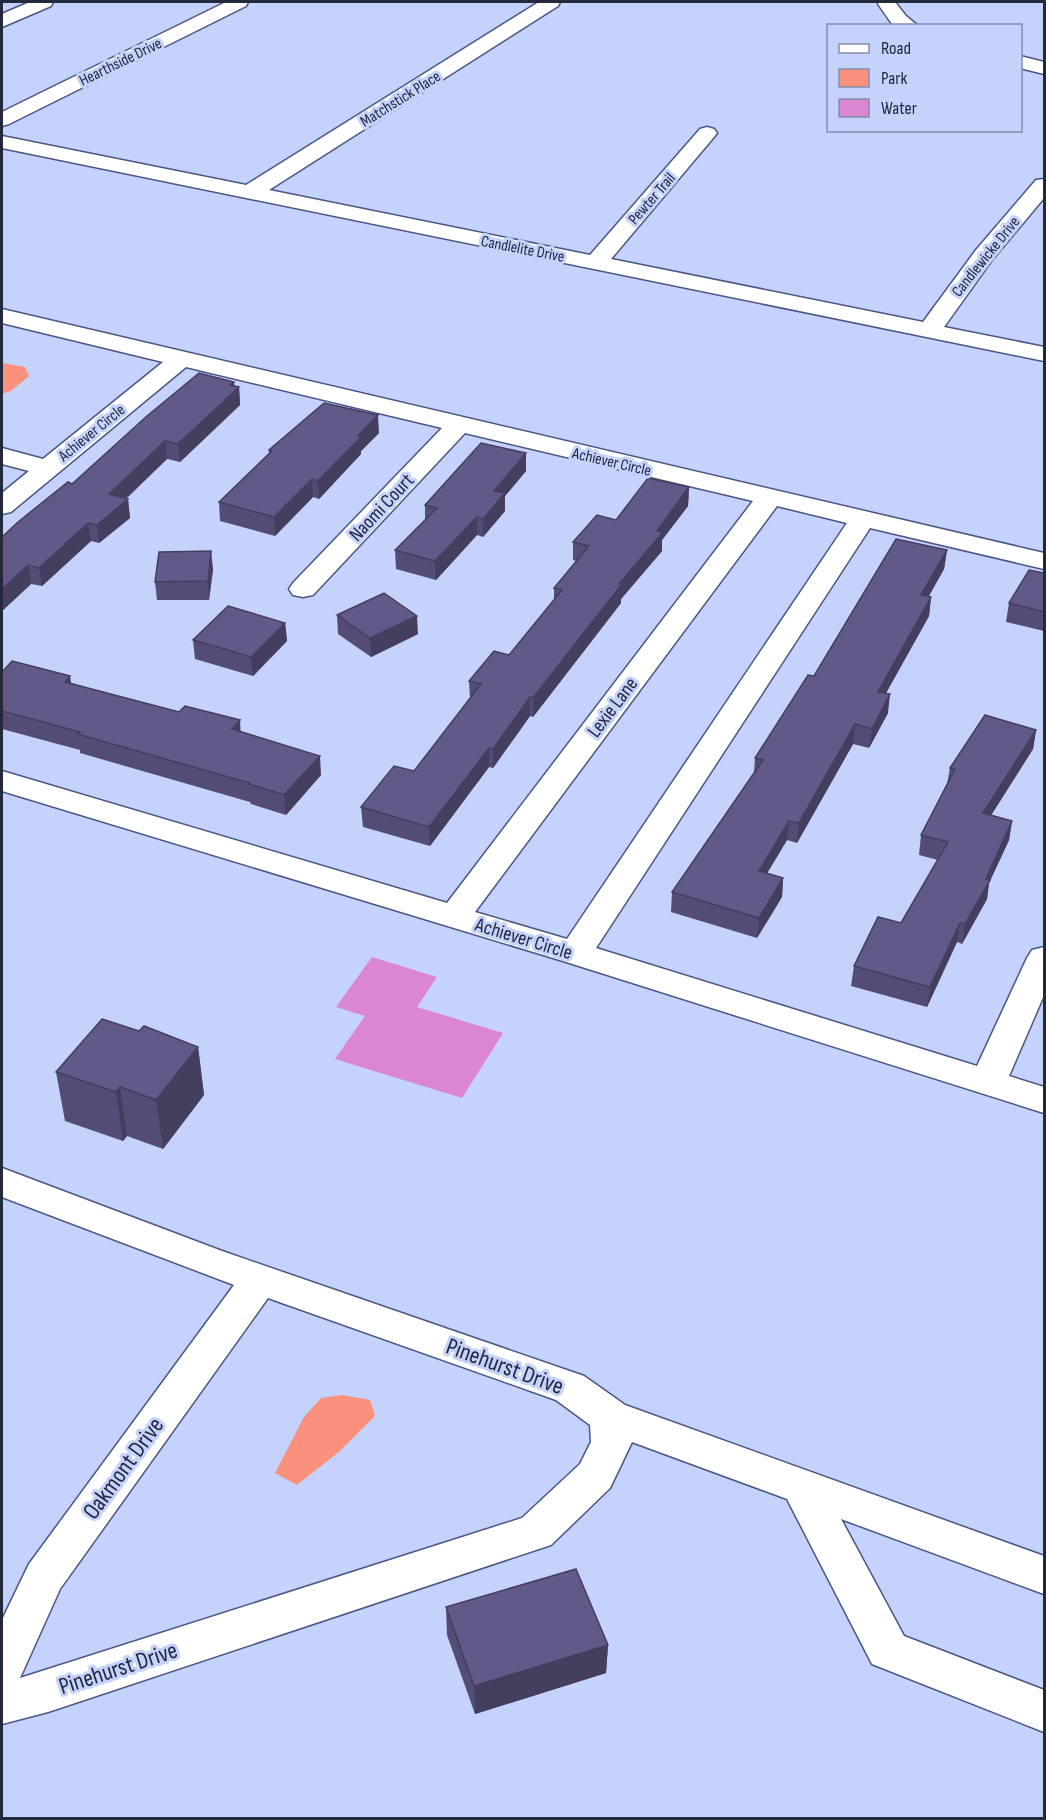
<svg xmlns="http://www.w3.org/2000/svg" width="1046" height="1820" font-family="'Sofia Sans Condensed',sans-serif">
  <rect width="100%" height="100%" fill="#c5d2fc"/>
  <!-- green -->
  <g fill="#fa917d">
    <polygon points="2,363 25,367 29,376 11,391 2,394"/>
    <polygon points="342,1395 370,1400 375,1416 340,1451 297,1485 275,1473 304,1417 321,1398"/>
  </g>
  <!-- water -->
  <polygon fill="#da87d0" points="372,957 437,977 417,1007 503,1033 462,1098 335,1059 365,1016 336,1007"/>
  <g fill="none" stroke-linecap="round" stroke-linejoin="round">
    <!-- minor casing -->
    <g stroke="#4a5683" stroke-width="3">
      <g id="minor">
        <polygon points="226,2 248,2 246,6 9,124 2,126 2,112"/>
        <polygon points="539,2 560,2 558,6 269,190 590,255 700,129 707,127 714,129 717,133 714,137 611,259 923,322 976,250 1036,180 1044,179 1044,198 992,260 944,327 1044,347 1044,361 2,148 2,136 246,185"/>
        <polygon points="879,2 895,2 906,16 918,26 892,24 878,4"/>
        <polygon points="1020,56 1044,62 1044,74 1020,68"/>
        <path d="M2,309L1044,553V569L870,528L596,948L977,1066L1027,958L1032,950L1044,947V995L1009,1076L1044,1087V1113L563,961L2,791V771L447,903L753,501L465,433L313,595L303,597L293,595L289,589L293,583L442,428L186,367L11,512L2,514V493L29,471L2,464V448L43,459L163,362L2,323ZM777,506L847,523L567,939L475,912Z"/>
        <path d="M2,1168L222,1251L584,1376L625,1405L1044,1556V1594L841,1519L904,1636L1044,1690V1732L872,1664L787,1499L632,1442L610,1488L551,1545L48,1712L2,1724V1620L29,1564L234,1285L2,1197ZM268,1298L556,1400L590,1425L591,1442L580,1464L522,1518L20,1678L60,1589Z"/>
      </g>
    </g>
    <!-- major casing -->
    <g stroke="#4a5683" stroke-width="3">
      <polygon id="major" points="30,2 53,2 51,6 2,27 2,14"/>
    </g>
    <!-- minor -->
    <use href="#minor" fill="#fff" fill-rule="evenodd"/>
    <!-- major -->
    <use href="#major" fill="#fff" fill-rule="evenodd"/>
  </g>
  <!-- wall -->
  <g fill="#534d75">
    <polygon points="234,382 234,386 239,387 240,405 180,462 167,459 126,499 128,499 130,518 99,543 91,541 42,586 31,584 2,611 72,484"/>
    <polygon points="379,433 361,451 361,454 319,499 313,497 275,536 220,521 219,502 269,453 269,450"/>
    <polygon points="526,453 526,471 505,496 505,511 483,537 477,535 436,580 396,569 395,550 425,520 425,505"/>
    <polygon points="689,487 688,506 662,540 662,551 621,599 621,603 533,717 530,716 493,768 489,767 430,846 363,827 361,807 414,771 470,699 469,681 509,655 554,600 554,588 576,561 573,560 573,542 616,520"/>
    <polygon points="947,550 944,569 928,597 931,597 929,616 886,693 888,713 869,748 853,744 797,843 787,840 767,873 783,878 782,897 757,938 671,912 672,892 754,772 755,758"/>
    <polygon points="213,569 209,600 157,600 155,582"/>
    <polygon points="1044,573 1044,631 1006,622 1009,603"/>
    <polygon points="337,615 418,634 371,657 338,634"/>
    <polygon points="285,623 287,641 253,676 195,659 193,640"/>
    <polygon points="2,672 71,683 241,731 321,775 286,815 251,804 250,802 80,753 80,750 2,729"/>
    <polygon points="1036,730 1033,749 991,815 1012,821 1009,840 989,883 987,899 962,944 957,942 927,1007 851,986 854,966 901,923 938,860 919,855 921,835 947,784 950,768"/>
    <polygon points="139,1031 198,1047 204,1095 163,1149 127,1136 123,1141 65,1121 56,1072"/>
    <polygon points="446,1607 608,1645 606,1673 475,1714 447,1635"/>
  </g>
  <!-- shaded-wall -->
  <g fill="#443e5f">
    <polygon points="234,382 235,391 239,387 240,405 180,462 178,444 230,385"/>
    <polygon points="378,415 379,433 361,451 361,454 319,499 318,481 358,436"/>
    <polygon points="165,441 167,459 111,512 109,494"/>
    <polygon points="526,453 526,471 505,496 505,511 483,537 483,519 494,491"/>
    <polygon points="312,479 313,497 275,536 274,517"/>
    <polygon points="689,487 688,506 662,540 662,551 621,599 621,603 533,717 533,698 619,584 657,531"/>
    <polygon points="128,499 130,518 99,543 97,525"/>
    <polygon points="477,517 477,535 436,580 435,561"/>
    <polygon points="88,523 91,541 42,586 39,568"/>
    <polygon points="947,550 944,569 919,614 921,595"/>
    <polygon points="211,551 213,569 209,600 208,581"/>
    <polygon points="28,565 31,584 2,611 2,589"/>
    <polygon points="931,597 929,616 876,711 878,692"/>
    <polygon points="417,616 418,634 371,657 370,638"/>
    <polygon points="285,623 287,641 253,676 251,657"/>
    <polygon points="70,676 73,695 65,682"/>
    <polygon points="890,694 888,713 869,748 872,729"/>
    <polygon points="530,697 530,716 493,768 493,749"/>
    <polygon points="240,720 241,740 232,729"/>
    <polygon points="855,724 853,744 797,843 799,823"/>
    <polygon points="1036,730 1033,749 980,833 983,813"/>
    <polygon points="489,748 489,767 430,846 429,827"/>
    <polygon points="320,756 321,775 286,815 284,795"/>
    <polygon points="789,821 787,840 757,890 759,871"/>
    <polygon points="1012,821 1009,840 989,883 987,899 962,944 965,924"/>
    <polygon points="783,878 782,897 757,938 759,918"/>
    <polygon points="960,923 957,942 927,1007 930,987"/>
    <polygon points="198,1047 204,1095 163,1149 156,1100"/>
    <polygon points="120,1087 127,1136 123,1141 116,1092"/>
    <polygon points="608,1645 606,1673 475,1714 474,1686"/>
  </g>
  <!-- building -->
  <g fill="#615988" stroke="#443e5f" stroke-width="1.5">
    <polygon points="199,373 234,382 230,385 239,387 178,444 165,441 109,494 128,499 97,525 88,523 39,568 28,565 2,589 2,537 18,522 68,482 72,484 147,416"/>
    <polygon points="324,403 378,415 358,436 361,437 318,481 312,479 274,517 219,502 272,451 269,450"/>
    <polygon points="481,443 526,453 494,491 505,493 483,519 477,517 435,561 395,550 437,508 425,505"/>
    <polygon points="648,478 689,487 657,531 663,532 619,584 622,584 533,698 530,697 493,749 489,748 429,827 361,807 394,766 414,771 481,684 469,681 494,651 509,655 562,590 554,588 589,546 573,542 597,515 616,520"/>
    <polygon points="896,539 947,550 921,595 931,597 878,692 890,694 872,729 855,724 799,823 789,821 759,871 783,878 759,918 672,892 763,760 755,758 808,675 814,676"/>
    <polygon points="211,551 208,581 155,582 159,552"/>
    <polygon points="1029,570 1044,573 1044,612 1009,603"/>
    <polygon points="384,593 417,616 370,638 337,615"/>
    <polygon points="228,606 285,623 251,657 193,640"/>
    <polygon points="12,661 70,676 65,682 179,712 185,706 240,720 232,729 320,756 284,795 249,784 250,783 77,734 80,732 2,711 2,672"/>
    <polygon points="985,715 1036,730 983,813 1012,821 986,879 990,880 965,924 960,923 930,987 854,966 878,917 901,923 948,842 921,835 955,769 950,768"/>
    <polygon points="102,1019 139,1031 144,1026 198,1047 156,1100 120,1087 116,1092 56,1072"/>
    <polygon points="576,1569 608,1645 474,1686 446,1607"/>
  </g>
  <g text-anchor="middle" stroke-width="6" stroke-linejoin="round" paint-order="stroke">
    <!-- far-street labels -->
    <g font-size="16" fill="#23293d" stroke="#c5d2fc">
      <text transform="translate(120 61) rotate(-26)" y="6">Hearthside Drive</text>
      <text transform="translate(400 98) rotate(-32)" y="6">Matchstick Place</text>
      <text transform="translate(651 198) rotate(-49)" y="6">Pewter Trail</text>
      <text transform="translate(523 248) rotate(11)" y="6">Candlelite Drive</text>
      <text transform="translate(985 256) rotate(-51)" y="6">Candlewicke Drive</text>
      <text transform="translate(91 432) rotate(-39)" y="6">Achiever Circle</text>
      <text transform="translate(612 461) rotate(13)" y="6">Achiever Circle</text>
    </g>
    <!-- street labels -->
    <g font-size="20" fill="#23293d" stroke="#c5d2fc">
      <text transform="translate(381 507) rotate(-47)" y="7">Naomi Court</text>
      <text transform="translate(612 707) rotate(-53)" y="7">Lexie Lane</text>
      <text transform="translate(524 938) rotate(17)" y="7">Achiever Circle</text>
    </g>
    <!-- near-street labels -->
    <g font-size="24" fill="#23293d" stroke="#c5d2fc">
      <text transform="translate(505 1366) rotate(20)" y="8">Pinehurst Drive</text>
      <text transform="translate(123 1468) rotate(-54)" y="8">Oakmont Drive</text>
      <text transform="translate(118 1668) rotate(-18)" y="8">Pinehurst Drive</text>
    </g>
  </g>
  <!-- border -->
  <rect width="1046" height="1820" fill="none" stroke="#23293d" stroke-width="6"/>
  <!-- legend -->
  <rect x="827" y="24" width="195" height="108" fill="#c5d2fc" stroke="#848eb0" stroke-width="1.5"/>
  <rect x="839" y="44" width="30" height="9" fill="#ffffff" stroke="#848eb0" stroke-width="1.5"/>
  <text x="881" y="54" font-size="18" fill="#23293d">Road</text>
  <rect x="839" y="69" width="30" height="18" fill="#fa917d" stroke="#848eb0" stroke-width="1.5"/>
  <text x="881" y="84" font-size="18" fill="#23293d">Park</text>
  <rect x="839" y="99" width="30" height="18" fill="#da87d0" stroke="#848eb0" stroke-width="1.5"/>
  <text x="881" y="114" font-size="18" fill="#23293d">Water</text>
</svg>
